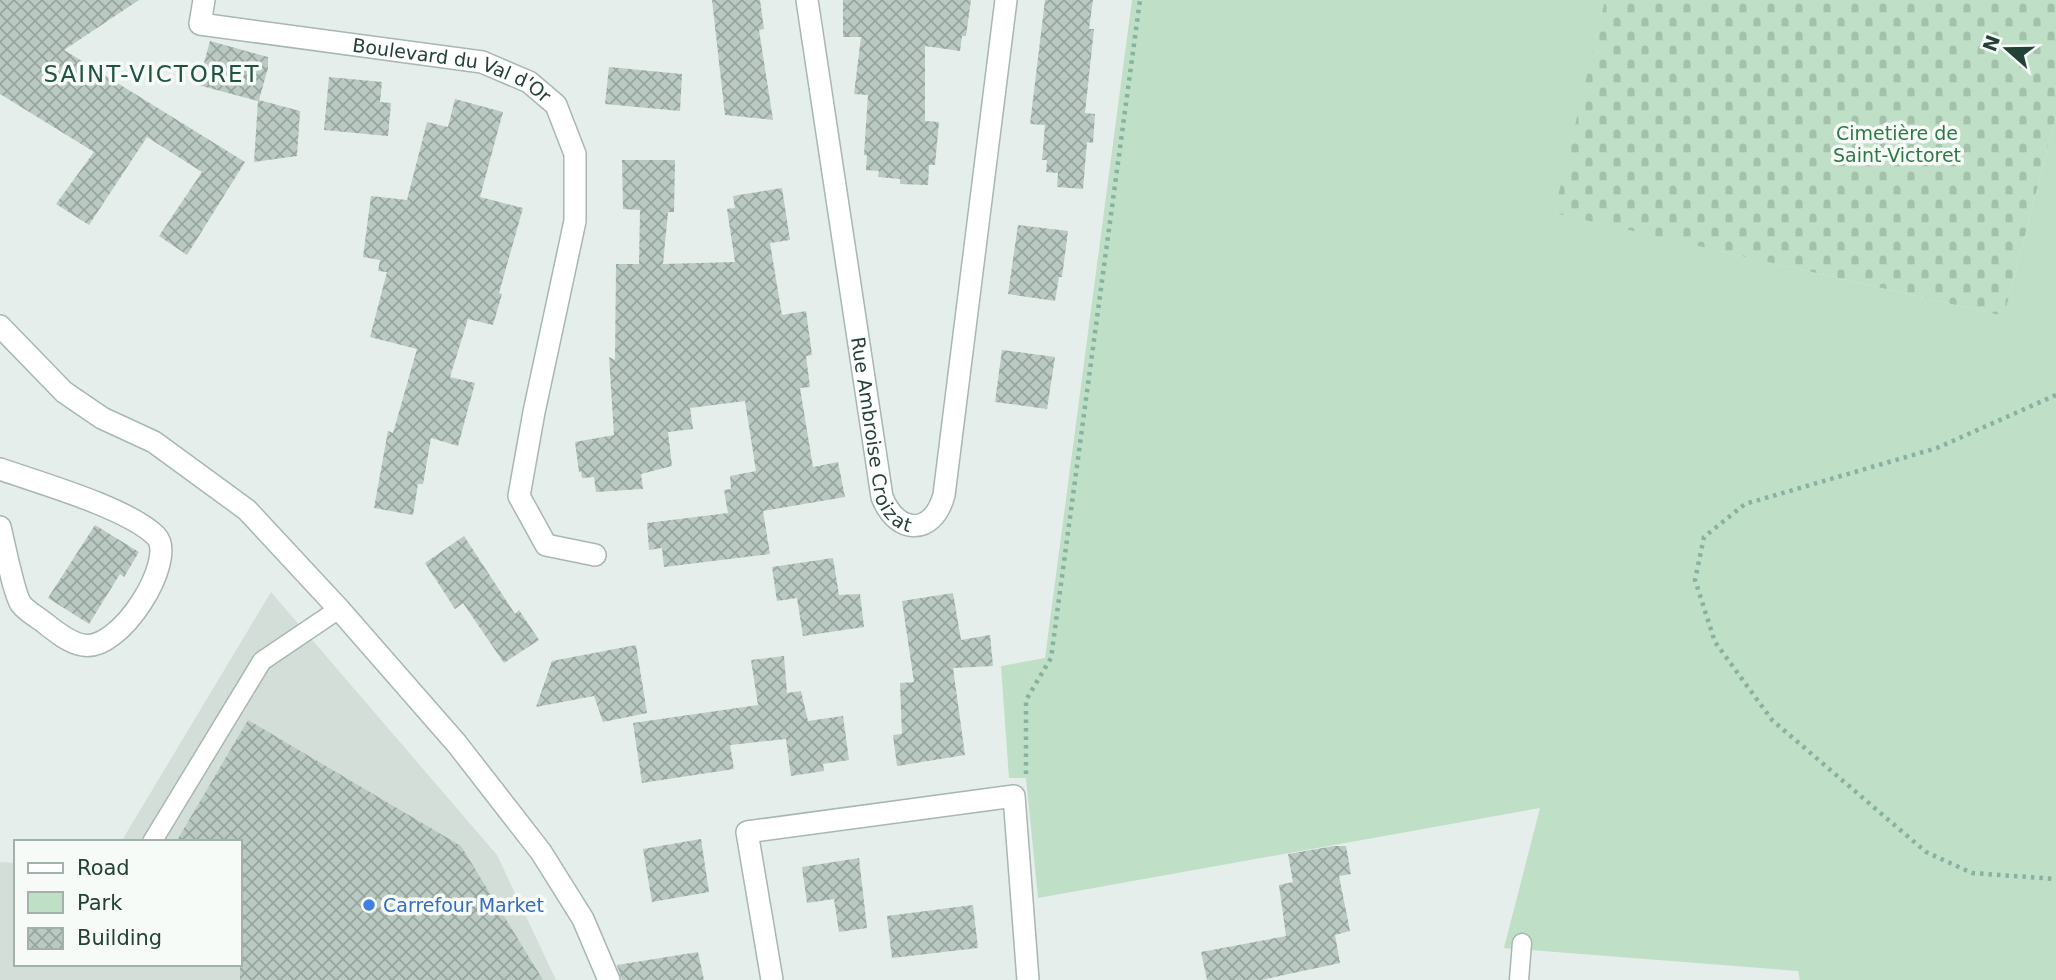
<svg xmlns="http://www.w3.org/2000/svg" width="2056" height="980" font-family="'DejaVu Sans',sans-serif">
  <defs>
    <pattern id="cemetery-stones" width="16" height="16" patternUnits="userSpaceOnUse" patternTransform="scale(1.75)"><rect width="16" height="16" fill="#bfdfc6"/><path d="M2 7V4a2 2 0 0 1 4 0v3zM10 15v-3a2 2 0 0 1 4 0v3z" fill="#a4c1ab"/></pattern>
    <pattern id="building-cross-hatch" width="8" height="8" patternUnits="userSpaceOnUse" patternTransform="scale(1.75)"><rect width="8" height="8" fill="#bbc9c3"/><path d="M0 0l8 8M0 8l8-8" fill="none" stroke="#98a59f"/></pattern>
  </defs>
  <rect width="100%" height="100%" fill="#e5eeea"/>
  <!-- built -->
  <polygon fill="#d4ded9" points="271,592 497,855 556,980 0,980 0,862 16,863 16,964 240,964 240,842 121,842"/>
  <!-- green -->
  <polygon fill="#bfdfc6" points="1132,0 1605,0 1555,213 2004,316 2056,116 2056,980 1800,980 1798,971 1504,948 1540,808 1038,898 1026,778 1009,778 1001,666 1045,658"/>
  <!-- cemetery -->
  <polygon fill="url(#cemetery-stones)" points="1605,0 2056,0 2056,116 2004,316 1554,213"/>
  <!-- building -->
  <g fill="url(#building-cross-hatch)">
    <polygon points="0,0 139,0 64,50 245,162 187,255 159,236 202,172 147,137 89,225 56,204 94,152 0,94"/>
    <polygon points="712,0 760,0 764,29 759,30 773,120 725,115"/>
    <polygon points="843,0 971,0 966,36 962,36 960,51 925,46 925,121 939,122 935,165 929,165 928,185 900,184 900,179 878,177 879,171 866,170 867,155 864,155 868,95 854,94 861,37 843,37"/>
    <polygon points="1045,0 1093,0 1089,29 1094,29 1085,113 1095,114 1093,143 1087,142 1083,189 1057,187 1058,173 1046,172 1047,160 1042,160 1045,125 1030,124"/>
    <polygon points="210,41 268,57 268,68 259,100 300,111 297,156 254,162 258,101 198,85"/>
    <polygon points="609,67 682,74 680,111 605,104"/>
    <polygon points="329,77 382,82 380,102 391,103 388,136 324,130"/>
    <polygon points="455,99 503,112 480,197 523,208 499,293 502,294 493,325 468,319 450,377 475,383 458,446 431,438 423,484 418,484 413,515 374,508 388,431 393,433 417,349 370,337 387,272 378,271 380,260 363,257 371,196 407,200 427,122 448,127"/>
    <polygon points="622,160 675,160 674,212 668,212 663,264 735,262 727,209 735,208 733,196 782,188 790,240 770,243 782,315 806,311 812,355 806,356 810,387 800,388 813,467 838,462 845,497 763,511 770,554 664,567 662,548 649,550 647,523 728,513 724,490 731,489 730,476 756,471 745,401 690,408 693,429 668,432 672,466 641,474 643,489 596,492 594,477 582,478 581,471 579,472 575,442 614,435 609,357 615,360 616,264 639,264 640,210 623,209"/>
    <polygon points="1018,225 1068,231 1062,277 1059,277 1055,301 1008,294"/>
    <polygon points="1002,350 1055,357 1047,409 995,402"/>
    <polygon points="95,525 139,552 124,577 120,574 89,624 48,598"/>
    <polygon points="464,536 515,614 519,610 539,640 504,663 463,603 455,609 425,563"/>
    <polygon points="833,558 839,595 860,594 864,627 803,636 797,598 777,601 772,567"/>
    <polygon points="953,593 961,640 990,635 993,666 953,668 965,755 897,766 893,735 902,734 900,683 914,682 902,601"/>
    <polygon points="636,645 647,713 603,722 594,696 536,707 552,661"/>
    <polygon points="784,656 787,693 801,691 808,721 843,716 849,760 823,764 824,771 791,776 786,739 730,745 734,769 642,783 633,723 758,705 751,660"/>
    <polygon points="248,720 461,846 543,980 240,980 240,842 176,842"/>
    <polygon points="701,839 709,892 652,902 643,849"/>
    <polygon points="1334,846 1346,846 1351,874 1339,876 1350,931 1335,935 1340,963 1261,980 1207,980 1201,952 1286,936 1279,885 1293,882 1288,854"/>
    <polygon points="859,858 867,928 839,932 834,899 807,903 802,867"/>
    <polygon points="973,905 978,948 892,958 887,916"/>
    <polygon points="698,952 704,980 622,980 617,965"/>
  </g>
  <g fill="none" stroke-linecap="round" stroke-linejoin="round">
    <!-- lane casing -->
    <g stroke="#a7b7b1" stroke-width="21">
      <g id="lane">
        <polyline points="152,842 262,661 339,609"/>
        <polyline points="1519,980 1522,943"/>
      </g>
    </g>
    <!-- street casing -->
    <g stroke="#a7b7b1" stroke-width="24">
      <g id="street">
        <path id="s1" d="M204,0L200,24L482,62L529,82L556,105L575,154V221L534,412L519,496L546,545L595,555"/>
        <path id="s2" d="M807,0L882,497C897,535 933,536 944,495L1006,0"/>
        <polyline points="0,326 64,392 102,418 154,442 247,510 339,609 457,744 541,852 583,919 609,980"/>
        <path d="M0,469C40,483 128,508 156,536C178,559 120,653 83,645C70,643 56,632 46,624C39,618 27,612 21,604C14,594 4,543 0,527"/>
        <polyline points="772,980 747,832 1014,796 1028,980"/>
      </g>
    </g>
    <!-- path -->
    <g stroke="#86b2a1" stroke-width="4.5" stroke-dasharray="3.5 5" stroke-linecap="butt">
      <polyline points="2056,395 1937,448 1745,504 1704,537 1695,580 1715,642 1772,720 1926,852 1972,873 2056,879"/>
      <polyline points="1026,774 1026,700 1051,658 1140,0"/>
    </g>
    <!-- lane -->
    <use href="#lane" stroke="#fff" stroke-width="18"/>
    <!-- street -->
    <use href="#street" stroke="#fff" stroke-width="21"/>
  </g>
  <!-- markers -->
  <circle fill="#3f7fe0" stroke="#f6fbf8" stroke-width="2.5" cx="369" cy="905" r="7"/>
  <g text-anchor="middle" stroke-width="7" stroke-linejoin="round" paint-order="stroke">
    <!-- street labels -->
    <g font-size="19" fill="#244137" stroke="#f6fbf8">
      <text dy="7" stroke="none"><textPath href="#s1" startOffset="282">Boulevard du Val d'Or</textPath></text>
      <text dy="7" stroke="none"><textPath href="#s2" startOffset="443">Rue Ambroise Croizat</textPath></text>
    </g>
    <!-- park labels -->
    <g font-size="19" fill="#2e7846" stroke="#f6fbf8">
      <text x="1897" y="140">Cimetière de<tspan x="1897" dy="22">Saint-Victoret</tspan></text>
    </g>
    <!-- shop labels -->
    <g font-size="19" fill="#366cbe" stroke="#f6fbf8" text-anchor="start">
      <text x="383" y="912">Carrefour Market</text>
    </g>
    <!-- quarter labels -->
    <g font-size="23" letter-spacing="2" fill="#205344" stroke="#f6fbf8">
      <text x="152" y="82">SAINT-VICTORET</text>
    </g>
  </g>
  <!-- legend -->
  <rect x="14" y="840" width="228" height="126" fill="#f6fbf8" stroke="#a2b1ab" stroke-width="2"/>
  <rect x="28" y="863" width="35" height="10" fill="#ffffff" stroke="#a2b1ab" stroke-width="2"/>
  <text x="77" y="875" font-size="21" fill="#244137">Road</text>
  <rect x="28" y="892" width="35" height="21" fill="#bfdfc6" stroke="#a2b1ab" stroke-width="2"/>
  <text x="77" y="910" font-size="21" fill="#244137">Park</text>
  <rect x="28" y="928" width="35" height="21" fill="url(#building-cross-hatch)" stroke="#a2b1ab" stroke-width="2"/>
  <text x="77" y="945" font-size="21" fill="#244137">Building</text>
  <!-- north arrow -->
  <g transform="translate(2007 49) rotate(290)" stroke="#f6fbf8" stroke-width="5" paint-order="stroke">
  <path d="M0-5L12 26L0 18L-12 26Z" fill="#244137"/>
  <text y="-10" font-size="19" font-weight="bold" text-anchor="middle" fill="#244137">N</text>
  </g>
</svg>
